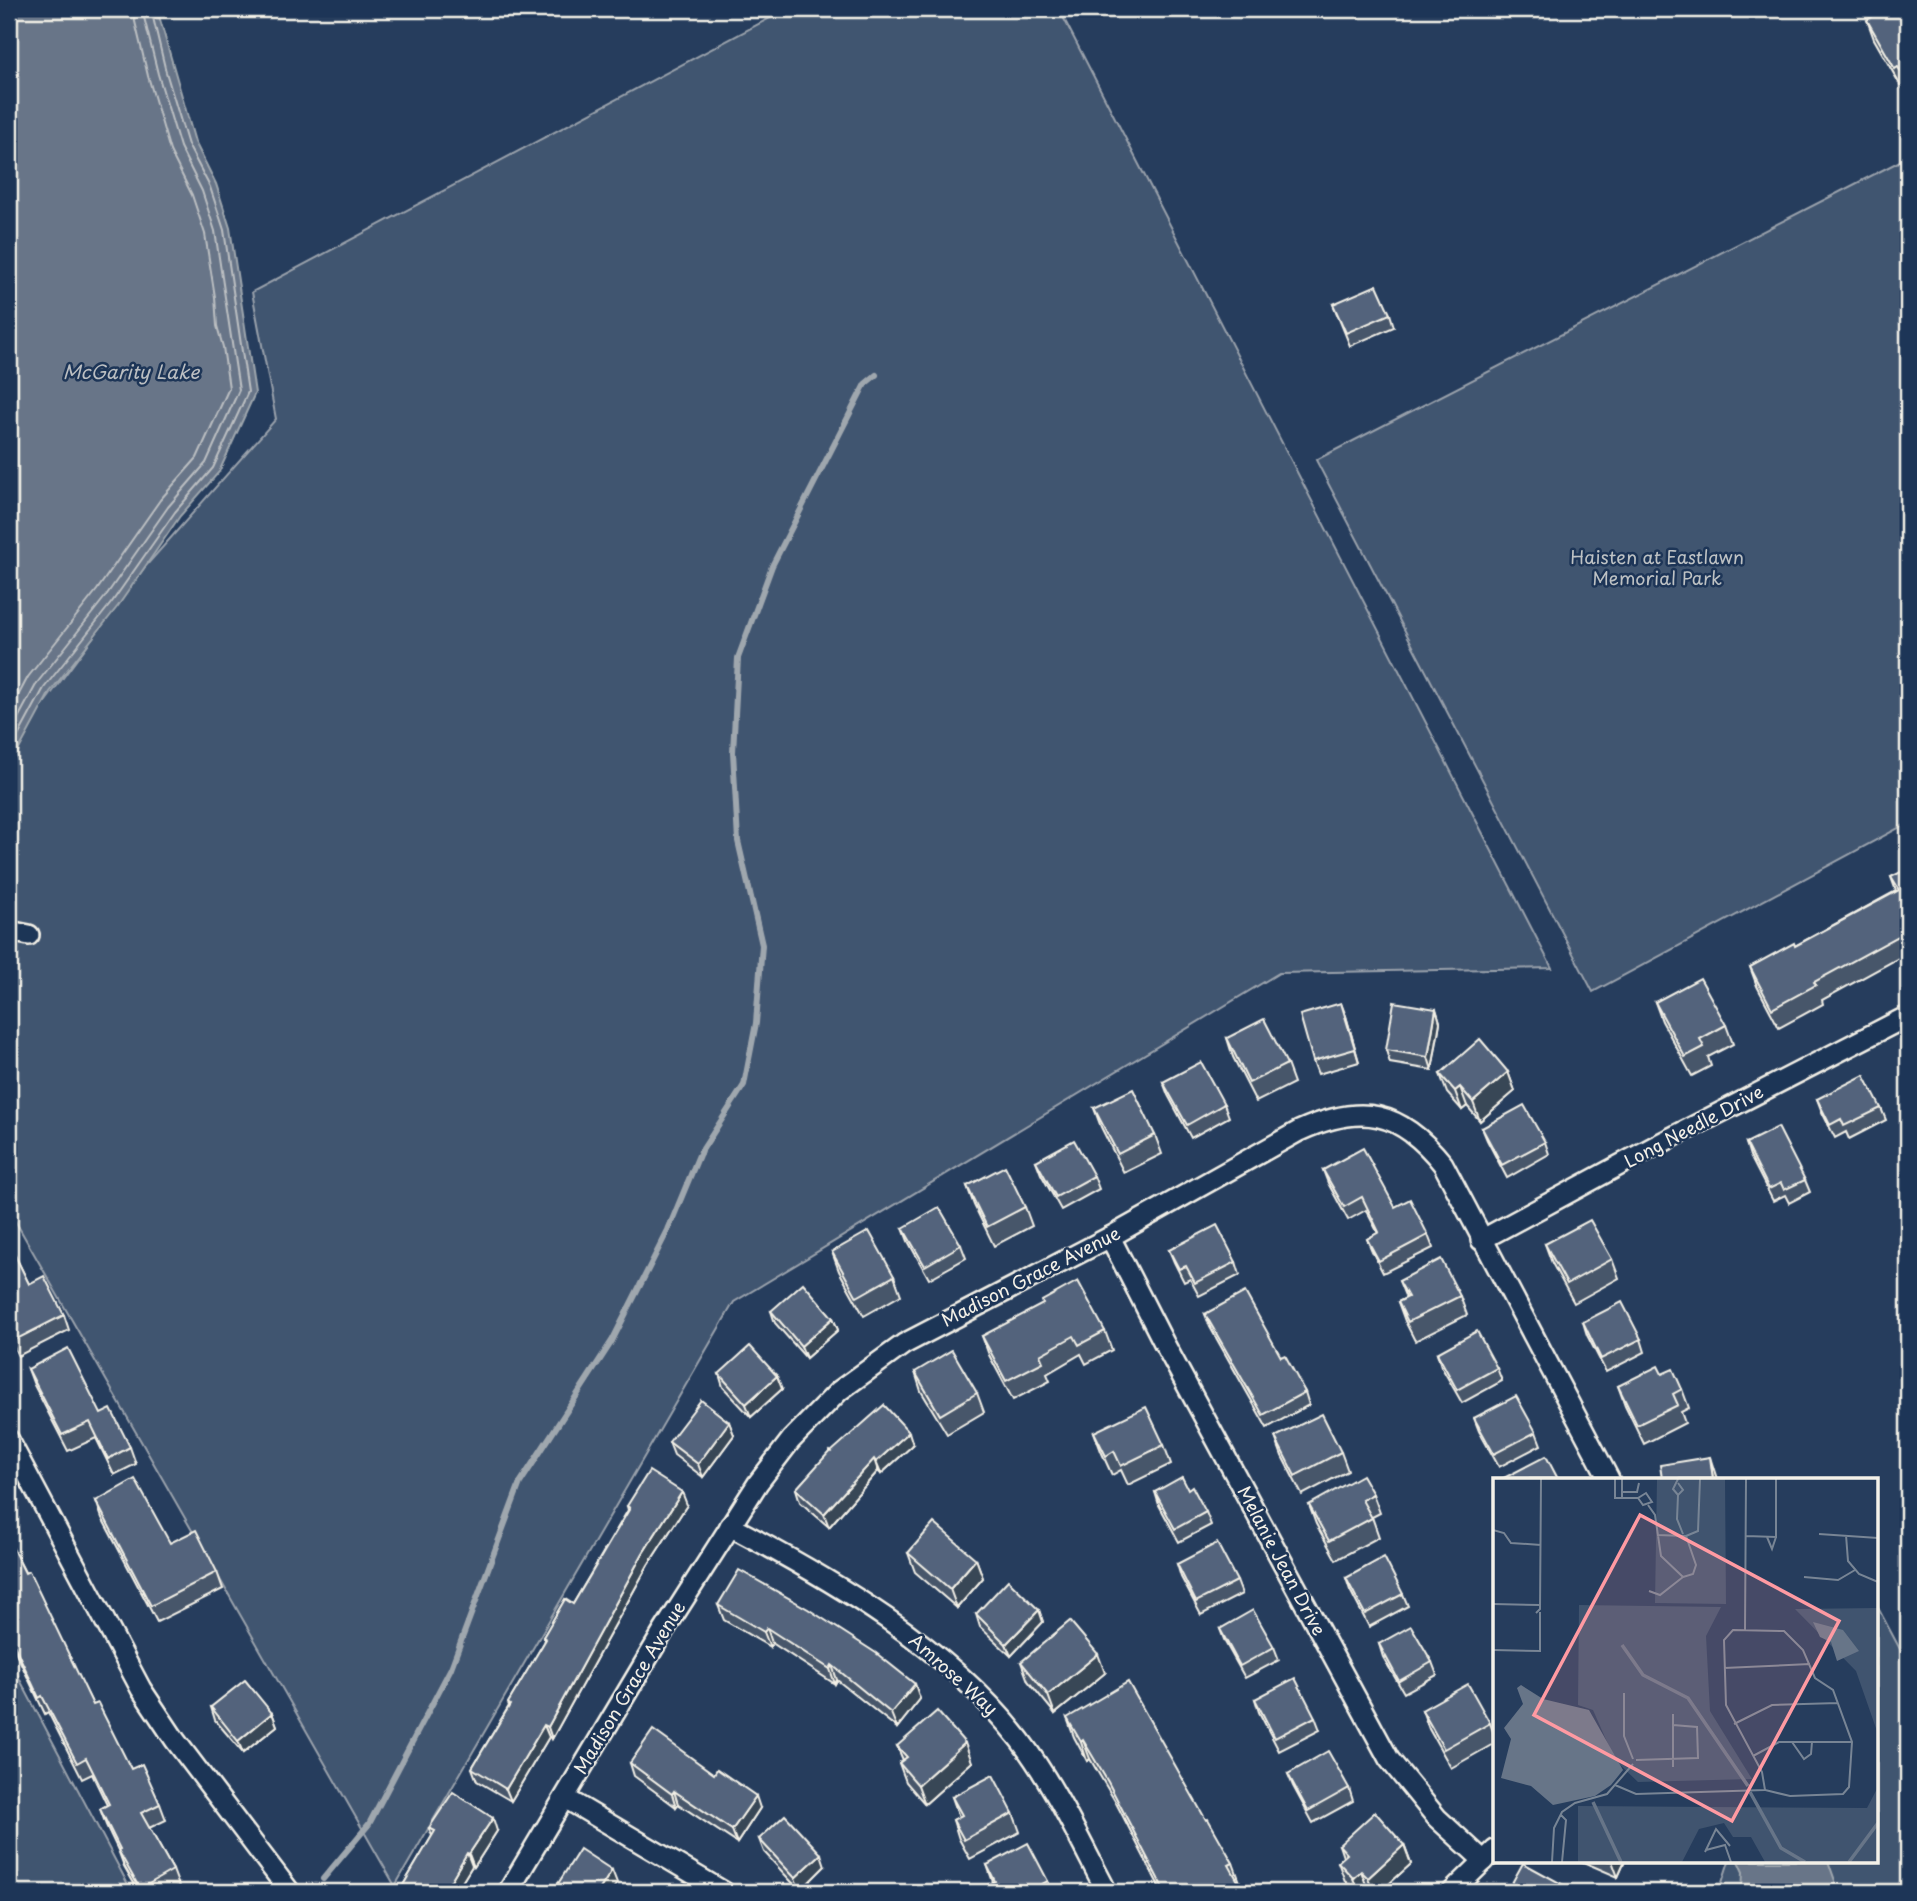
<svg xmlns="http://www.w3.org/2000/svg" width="1917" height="1901" font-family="'Playpen Sans',sans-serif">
  <rect width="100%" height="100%" fill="#263d5d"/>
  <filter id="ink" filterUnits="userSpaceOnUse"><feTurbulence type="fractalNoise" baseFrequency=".0143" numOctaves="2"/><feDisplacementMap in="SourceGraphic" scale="14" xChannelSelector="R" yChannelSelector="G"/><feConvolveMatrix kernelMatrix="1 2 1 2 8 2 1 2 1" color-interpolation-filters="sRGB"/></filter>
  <g filter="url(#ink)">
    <!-- green -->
    <g fill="#40546f" stroke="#9aa2ac" stroke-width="2">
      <polygon points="787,9 1059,9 1552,968 1279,973 734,1302 395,1886 9,1210 9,751 145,567 276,419 252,292"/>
      <polygon points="1908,157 1908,823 1593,992 1316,460"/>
      <polygon points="1877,1606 1908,1664 1908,1892 1719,1892 1729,1861 1877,1861"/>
      <polygon points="9,1659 132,1892 9,1892"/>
    </g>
    <!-- water -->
    <g fill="#677588" stroke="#9fa7ae" stroke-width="2">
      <polygon points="9,9 157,9 195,142 216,184 230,228 255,393 219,472 180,516 118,606 50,692 9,768"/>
      <polygon points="1738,1861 1828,1861 1839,1892 1742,1892 1743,1872"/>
    </g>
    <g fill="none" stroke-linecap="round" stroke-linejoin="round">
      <!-- shore -->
      <g stroke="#bcbfc2" stroke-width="2">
        <polyline points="9,713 28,677 97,590 160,500 197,458 229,388 223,347 217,326 215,297 205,234 192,195 170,151 148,76 132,9"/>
        <polyline points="9,735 37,683 105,597 168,507 206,463 239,390 215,231 202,191 180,147 158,74 142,9"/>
        <polyline points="9,753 44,688 112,602 175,512 213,468 248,392 224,230 210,187 188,145 166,72 151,9"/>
      </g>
      <!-- stream -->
      <polyline stroke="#9fa7ae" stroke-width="6" points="323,1879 369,1824 451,1668 520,1483 612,1341 668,1230 699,1155 744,1085 756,1023 762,945 738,841 733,752 738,658 772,566 865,384 876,375"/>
      <!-- minor casing -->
      <g stroke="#f4f1e8" stroke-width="24">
        <g id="minor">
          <polyline points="9,931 29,935"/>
          <polyline points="1110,1237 1164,1343 1389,1759 1437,1818 1484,1861"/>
          <polyline points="1481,1240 1655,1146 1908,1016"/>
          <polyline points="9,1440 141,1689 175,1740 290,1892"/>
          <path d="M730,1526C833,1580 948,1647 1020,1740C1055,1786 1080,1841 1107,1892"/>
          <polyline points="565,1798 724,1892"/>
          <path d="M508,1892L663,1632L758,1483L791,1440L839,1391L904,1344L1110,1237L1299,1131C1361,1103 1400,1110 1443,1164L1609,1479"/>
          <polyline points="1452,1892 1495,1850"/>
        </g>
      </g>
      <!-- minor -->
      <use href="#minor" stroke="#1d3557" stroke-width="19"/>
    </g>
    <!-- wall -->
    <g fill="#47566a" stroke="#f4f1e8" stroke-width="2">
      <polygon points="1867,9 1908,9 1908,92 1905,86 1902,88 1874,39 1867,20 1870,18"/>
      <polygon points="1333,304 1390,314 1394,327 1350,346"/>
      <polygon points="1908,871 1908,953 1822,1000 1823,1004 1779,1028 1757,986 1750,967 1795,946 1896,891 1891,877"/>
      <polygon points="1655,1002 1726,1025 1733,1044 1708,1057 1711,1066 1692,1076 1662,1021"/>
      <polygon points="1436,1009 1440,1022 1432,1070 1390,1063 1386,1050"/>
      <polygon points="1346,1016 1359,1062 1318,1074 1313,1061"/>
      <polygon points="1227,1038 1287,1064 1294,1083 1256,1102 1233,1057"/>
      <polygon points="1508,1072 1515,1091 1480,1121 1467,1106 1462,1110 1447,1093 1440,1074"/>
      <polygon points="1163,1082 1224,1104 1229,1117 1191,1138 1168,1095"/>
      <polygon points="1817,1099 1881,1108 1886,1120 1849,1139 1846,1132 1835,1138 1822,1112"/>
      <polygon points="1094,1108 1155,1135 1162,1154 1124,1173 1101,1127"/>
      <polygon points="1482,1128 1545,1142 1549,1154 1507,1178 1487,1140"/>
      <polygon points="1746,1143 1805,1180 1810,1192 1789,1203 1785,1195 1773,1201 1750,1156"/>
      <polygon points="1036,1161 1094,1176 1099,1189 1061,1210 1041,1174"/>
      <polygon points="1323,1170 1395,1207 1428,1235 1433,1248 1383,1273 1372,1251 1367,1239 1378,1233 1366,1210 1348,1220 1328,1183"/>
      <polygon points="967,1186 1025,1207 1032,1226 994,1246 974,1205"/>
      <polygon points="903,1228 961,1245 966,1258 929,1279 908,1241"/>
      <polygon points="9,1243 29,1284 64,1315 69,1330 18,1356 9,1337"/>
      <polygon points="1545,1244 1612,1259 1619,1278 1574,1303 1552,1263"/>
      <polygon points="1169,1250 1236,1262 1240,1275 1199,1296 1190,1279 1184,1282 1174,1262"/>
      <polygon points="832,1252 894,1276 901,1295 864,1316 839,1271"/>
      <polygon points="1399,1281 1460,1296 1467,1315 1415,1341 1405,1321 1398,1302 1406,1298"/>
      <polygon points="771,1311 833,1318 838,1330 806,1358 775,1323"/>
      <polygon points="1205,1314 1281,1357 1305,1392 1309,1405 1267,1428 1210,1327"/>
      <polygon points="1583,1322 1641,1339 1645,1352 1606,1372 1587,1335"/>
      <polygon points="1105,1331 1112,1350 1086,1364 1081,1354 1047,1374 1050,1381 1013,1400 989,1355 982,1336"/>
      <polygon points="1437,1353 1497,1368 1502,1381 1462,1403 1441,1366"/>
      <polygon points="28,1369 130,1447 136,1464 114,1475 96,1438 68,1451 34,1385"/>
      <polygon points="915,1372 977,1393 984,1412 947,1434 921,1391"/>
      <polygon points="719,1374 782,1389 751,1417 723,1387"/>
      <polygon points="1662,1374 1682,1389 1689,1408 1681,1412 1685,1423 1644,1444 1625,1405 1618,1386"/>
      <polygon points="1474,1418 1536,1432 1541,1445 1499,1467 1479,1431"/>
      <polygon points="729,1422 734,1435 703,1477 674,1455 669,1442"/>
      <polygon points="1094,1432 1164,1445 1171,1464 1128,1485 1121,1470 1112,1475 1101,1451"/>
      <polygon points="1275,1437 1341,1452 1348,1471 1302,1495 1282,1456"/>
      <polygon points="913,1445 881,1474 878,1471 829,1527 800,1502 796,1489 831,1452"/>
      <polygon points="1188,1489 1206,1512 1211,1525 1179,1542 1159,1505 1155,1492"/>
      <polygon points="1373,1494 1380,1513 1372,1517 1379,1537 1336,1560 1316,1524 1309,1505"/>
      <polygon points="96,1501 170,1543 217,1572 223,1589 157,1622 102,1518"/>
      <polygon points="687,1505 648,1565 552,1739 549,1737 511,1801 477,1781 472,1768 509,1706 508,1703 545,1641 543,1637 573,1604 628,1510 627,1506"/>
      <polygon points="9,1541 93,1705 131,1769 160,1804 166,1820 149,1828 173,1870 179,1886 168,1892 139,1892 124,1866 118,1850 106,1825 100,1809 107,1805 92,1774 82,1779 48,1712 45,1714 9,1638"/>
      <polygon points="908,1553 976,1559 983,1578 957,1608 915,1572"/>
      <polygon points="1177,1564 1237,1581 1242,1594 1201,1615 1181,1577"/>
      <polygon points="1346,1578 1403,1594 1408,1606 1369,1627 1350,1590"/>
      <polygon points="718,1605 915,1684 920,1699 897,1728 837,1680 835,1684 772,1643 770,1647 724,1620"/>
      <polygon points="1039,1610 1043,1622 1011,1656 980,1627 976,1614"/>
      <polygon points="1220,1629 1274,1647 1279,1660 1245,1678 1225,1642"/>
      <polygon points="1379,1644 1432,1662 1437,1675 1404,1693 1383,1657"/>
      <polygon points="1021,1662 1105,1673 1055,1714 1028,1681"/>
      <polygon points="1255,1699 1315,1717 1320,1730 1279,1751 1259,1712"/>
      <polygon points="211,1707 272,1713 277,1726 243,1753 215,1720"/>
      <polygon points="1422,1710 1490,1723 1495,1737 1495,1743 1451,1768 1429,1729"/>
      <polygon points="1067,1718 1206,1820 1233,1863 1240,1882 1239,1883 1244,1892 1162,1892 1115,1801 1090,1759 1087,1761 1074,1737"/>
      <polygon points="897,1746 972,1762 925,1804 906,1782 899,1763 903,1760"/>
      <polygon points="630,1763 760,1808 737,1843 678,1804 676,1807 634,1776"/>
      <polygon points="1288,1774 1349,1788 1353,1801 1313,1823 1293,1786"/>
      <polygon points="952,1797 1013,1813 1020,1832 970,1859 959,1839 953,1820 959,1817"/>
      <polygon points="429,1828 497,1831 474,1867 472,1866 456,1892 399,1892 432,1836"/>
      <polygon points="759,1839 825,1866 800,1891 764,1852"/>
      <polygon points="1339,1845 1404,1845 1411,1864 1380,1892 1370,1892 1368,1890 1365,1892 1355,1892 1345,1881 1338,1862 1343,1857"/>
      <polygon points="1581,1861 1625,1861 1618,1877"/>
      <polygon points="987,1865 1048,1881 1052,1892 988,1892 986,1886 993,1882"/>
    </g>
    <!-- shaded-wall -->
    <g fill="#394656" stroke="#f4f1e8" stroke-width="2">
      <polygon points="1341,1003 1346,1016 1359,1062 1355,1049"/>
      <polygon points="1436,1009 1440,1022 1432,1070 1428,1057"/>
      <polygon points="1508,1072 1515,1091 1480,1121 1473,1102"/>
      <polygon points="1460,1087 1467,1106 1462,1110 1455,1091"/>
      <polygon points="833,1318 838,1330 806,1358 801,1346"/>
      <polygon points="777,1376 782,1389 751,1417 746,1404"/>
      <polygon points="729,1422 734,1435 703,1477 698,1464"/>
      <polygon points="909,1432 913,1445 881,1474 876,1462"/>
      <polygon points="1710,1457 1716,1476 1717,1479 1713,1479"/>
      <polygon points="874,1459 878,1471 829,1527 824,1514"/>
      <polygon points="682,1492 687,1505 648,1565 552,1739 548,1727 643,1553"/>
      <polygon points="976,1559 983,1578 957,1608 950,1589"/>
      <polygon points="1039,1610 1043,1622 1011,1656 1006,1644"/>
      <polygon points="767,1628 772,1643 770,1647 764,1632"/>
      <polygon points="1098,1654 1105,1673 1055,1714 1048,1695"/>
      <polygon points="832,1665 837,1680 835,1684 830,1669"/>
      <polygon points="915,1684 920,1699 897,1728 891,1713"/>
      <polygon points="272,1713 277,1726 243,1753 238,1741"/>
      <polygon points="544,1725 549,1737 511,1801 506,1789"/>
      <polygon points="1083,1740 1090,1759 1087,1761 1081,1742"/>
      <polygon points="965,1743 972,1762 925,1804 918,1785"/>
      <polygon points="674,1791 678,1804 676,1807 672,1794"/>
      <polygon points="756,1796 760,1808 737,1843 732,1830"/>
      <polygon points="493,1818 497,1831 474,1867 469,1854"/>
      <polygon points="1404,1845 1411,1864 1380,1892 1373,1892 1368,1878"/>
      <polygon points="467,1853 472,1866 456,1892 444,1892"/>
      <polygon points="821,1854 825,1866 800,1891 795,1878"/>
      <polygon points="1612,1861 1625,1861 1618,1877"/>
      <polygon points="612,1870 617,1883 611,1892 598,1892"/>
      <polygon points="1361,1871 1368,1890 1365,1892 1358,1892 1353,1878"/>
    </g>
    <!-- building -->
    <g fill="#52647b" stroke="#f4f1e8" stroke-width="2">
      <polygon points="1868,9 1908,9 1908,75 1904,77 1898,67 1895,69 1867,20 1872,17"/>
      <polygon points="1377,285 1390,314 1346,333 1333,304"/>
      <polygon points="1907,869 1908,871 1908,931 1814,982 1816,985 1772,1009 1750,967 1794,943 1795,946 1899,890 1891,877"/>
      <polygon points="1700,978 1726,1025 1700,1039 1704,1047 1685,1057 1655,1002"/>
      <polygon points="1394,1002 1436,1009 1428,1057 1386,1050"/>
      <polygon points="1341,1003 1355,1049 1313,1061 1300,1015"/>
      <polygon points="1264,1019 1287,1064 1249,1083 1227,1038"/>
      <polygon points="1480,1039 1508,1072 1473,1102 1460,1087 1455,1091 1440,1074"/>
      <polygon points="1201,1062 1224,1104 1187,1125 1163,1082"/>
      <polygon points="1864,1075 1881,1108 1844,1126 1841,1119 1830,1125 1817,1099"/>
      <polygon points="1133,1089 1155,1135 1118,1154 1094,1108"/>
      <polygon points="1524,1105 1545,1142 1502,1165 1482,1128"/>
      <polygon points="1778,1127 1805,1180 1784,1190 1781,1183 1769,1189 1746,1143"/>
      <polygon points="1074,1140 1094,1176 1056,1197 1036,1161"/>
      <polygon points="1363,1148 1395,1207 1410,1199 1428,1235 1379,1261 1367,1239 1379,1232 1362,1197 1344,1207 1323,1170"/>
      <polygon points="1005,1166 1025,1207 987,1227 967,1186"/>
      <polygon points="939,1207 961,1245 925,1266 903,1228"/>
      <polygon points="1590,1220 1612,1259 1567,1284 1545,1244"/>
      <polygon points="1217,1225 1236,1262 1195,1283 1186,1266 1179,1269 1169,1250"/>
      <polygon points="869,1231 894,1276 857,1297 832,1252"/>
      <polygon points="9,1243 29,1284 44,1276 64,1315 13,1341 9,1333"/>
      <polygon points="1441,1259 1460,1296 1408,1322 1398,1302 1408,1297 1399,1281"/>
      <polygon points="1078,1281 1105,1331 1079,1345 1074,1336 1040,1355 1043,1362 1006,1381 982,1336 1043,1304 1042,1301"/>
      <polygon points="803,1283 833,1318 801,1346 771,1311"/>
      <polygon points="1245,1292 1281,1357 1285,1355 1305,1392 1263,1415 1205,1314"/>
      <polygon points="1622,1302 1641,1339 1601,1359 1583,1322"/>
      <polygon points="1477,1331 1497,1368 1457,1390 1437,1353"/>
      <polygon points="750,1346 777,1376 746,1404 719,1374"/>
      <polygon points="68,1348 101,1414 111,1409 130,1447 108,1459 90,1422 62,1435 28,1369"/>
      <polygon points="952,1350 977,1393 940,1415 915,1372"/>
      <polygon points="1658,1366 1662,1374 1673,1369 1682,1389 1673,1394 1678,1405 1637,1425 1618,1386"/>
      <polygon points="1516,1396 1536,1432 1494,1454 1474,1418"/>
      <polygon points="701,1400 729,1422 698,1464 669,1442"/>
      <polygon points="884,1405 909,1432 876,1462 874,1459 824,1514 796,1489 830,1451 831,1452"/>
      <polygon points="1146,1407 1164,1445 1121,1466 1114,1451 1106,1456 1094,1432"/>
      <polygon points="1322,1414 1341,1452 1295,1476 1275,1437"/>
      <polygon points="1546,1456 1558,1479 1502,1479"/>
      <polygon points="1710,1457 1713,1479 1662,1479 1660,1465"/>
      <polygon points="649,1471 682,1492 643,1553 548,1727 544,1725 506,1789 472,1768 510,1705 508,1703 546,1639 543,1637 565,1599 573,1604 630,1508 627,1506"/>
      <polygon points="1362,1475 1373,1494 1362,1500 1372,1518 1329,1541 1309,1505"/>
      <polygon points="1182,1477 1188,1489 1192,1486 1206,1512 1175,1529 1155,1492"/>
      <polygon points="135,1479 170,1543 196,1530 217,1572 151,1606 96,1501"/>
      <polygon points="934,1523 976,1559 950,1589 908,1553"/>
      <polygon points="9,1541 25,1573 29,1571 93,1705 98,1703 131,1769 142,1764 160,1804 141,1813 173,1870 140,1889 118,1850 120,1849 100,1809 109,1804 86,1758 77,1763 42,1696 39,1698 9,1634"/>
      <polygon points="1217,1543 1237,1581 1196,1602 1177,1564"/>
      <polygon points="1384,1557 1403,1594 1365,1614 1346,1578"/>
      <polygon points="739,1570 808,1609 876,1653 915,1684 891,1713 832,1665 830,1669 767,1628 764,1632 718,1605"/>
      <polygon points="1008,1580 1039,1610 1006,1644 976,1614"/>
      <polygon points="1253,1610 1274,1647 1240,1666 1220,1629"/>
      <polygon points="1070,1621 1098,1654 1048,1695 1021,1662"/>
      <polygon points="1411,1626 1432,1662 1399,1681 1379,1644"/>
      <polygon points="1295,1678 1315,1717 1275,1738 1255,1699"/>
      <polygon points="245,1680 272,1713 238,1741 211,1707"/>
      <polygon points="1128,1682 1206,1820 1208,1819 1233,1863 1229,1865 1244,1892 1165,1892 1108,1782 1083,1740 1081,1742 1067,1718"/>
      <polygon points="1468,1684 1490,1723 1444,1749 1422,1710"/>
      <polygon points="937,1711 965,1743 918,1785 899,1763 907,1757 897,1746"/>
      <polygon points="653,1730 714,1774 717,1769 756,1796 732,1830 674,1791 672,1794 630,1763"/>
      <polygon points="1328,1751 1349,1788 1308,1811 1288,1774"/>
      <polygon points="993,1775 1013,1813 964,1840 953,1820 962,1815 952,1797"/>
      <polygon points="453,1792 493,1818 469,1854 467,1853 444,1892 399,1892 435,1831 429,1828"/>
      <polygon points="1375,1812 1404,1845 1368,1878 1361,1871 1353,1878 1338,1862 1347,1854 1339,1845"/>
      <polygon points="785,1815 821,1854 795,1878 759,1839"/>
      <polygon points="1028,1843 1048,1881 1027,1892 989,1892 986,1886 995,1881 987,1865"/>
      <polygon points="580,1849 612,1870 598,1892 557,1892 554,1890"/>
      <polygon points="1523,1863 1571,1889 1569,1892 1507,1892"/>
      <polygon points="842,1884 847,1892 827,1892"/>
    </g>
  </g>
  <g text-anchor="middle" stroke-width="5" stroke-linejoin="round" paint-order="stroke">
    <!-- park labels -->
    <g font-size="18" fill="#bec2c4" stroke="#1d3557">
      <text x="1657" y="564">Haisten at Eastlawn<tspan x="1657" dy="21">Memorial Park</tspan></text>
    </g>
    <!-- street labels -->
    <g font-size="18" fill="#f4f1e8" stroke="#1d3557">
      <text transform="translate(1694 1127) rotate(-28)" y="6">Long Needle Drive</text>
      <text transform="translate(1031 1277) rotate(-27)" y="6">Madison Grace Avenue</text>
      <text transform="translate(1281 1561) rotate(62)" y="6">Melanie Jean Drive</text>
      <text transform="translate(953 1675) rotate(42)" y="6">Amrose Way</text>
      <text transform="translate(630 1688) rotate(-59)" y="6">Madison Grace Avenue</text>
    </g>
    <!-- water labels -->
    <g font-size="19" font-style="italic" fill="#bcbfc2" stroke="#1d3557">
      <text x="131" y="379">McGarity Lake</text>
    </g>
  </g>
  <!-- overview -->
  <g transform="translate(1493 1478)">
    <rect width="385" height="385" fill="#263d5d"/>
    <path d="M164,1H232L233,126L162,125ZM86,127L228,129L213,158L217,233L259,301L145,304L122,282L100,232L85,227ZM385,130V256L363,193L302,131ZM385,309V384H272L258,359H240L231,345L206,351L189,384H85V328L374,330Z" fill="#40546f"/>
    <path d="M320,144L350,152L366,173L344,183L338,164L327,159ZM28,207L50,221L96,232L130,292L118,307L102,318L60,327L38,308L8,300L18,261L11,250L30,226L24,210Z" fill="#677588"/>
    <path fill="none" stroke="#677588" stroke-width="3.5" d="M129,167L150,197L195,220L255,308M257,314L288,370L312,384M100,324L128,384M356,384L385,345"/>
    <path fill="none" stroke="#788595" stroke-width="2" d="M122,1V20H129V1M185,5L190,12L185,17L180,11L185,1M129,14H144L146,5M185,17L184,41L190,56M129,20H145L153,15L159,24L150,27L145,20M155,27L162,37L168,78L190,99L167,117L156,113M0,52L11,55L18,65L48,67M326,56L385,60M164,57L193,58L203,87L200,96L190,99M353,57L355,83L366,96L385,104M193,58L205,53L207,1M253,58L283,59V1M274,59L279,71L283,59M311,99L345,102L362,92M0,126L47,127M43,135L47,131L48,1M240,152L291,153L310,172L322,200L340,212L359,264L356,309L350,316L297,318L272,312L269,294L233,227L231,162ZM252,152L253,1M0,172L47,173V134M231,190L317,186M131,215V258L140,281M241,246L279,227L345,225M299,264L311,281L318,276L319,264M260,278L286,264H359M143,282L205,280L204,249L180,247M180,289V236M122,307L143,316L272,312M67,336L73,342L69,384M213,372L232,367L238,384M212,374L223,351L237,368M59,384L61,350L69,334L82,325L114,316L140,286"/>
    <path fill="#ff9aa2" fill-opacity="0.15" stroke="#ff9aa2" stroke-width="3.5" d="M147,37L346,143L239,343L41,237Z"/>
    <rect width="385" height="385" fill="none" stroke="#f4f1e8" stroke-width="3.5"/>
  </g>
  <!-- margin -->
  <rect width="1917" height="1901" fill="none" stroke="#1d3557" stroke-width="35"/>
  <rect x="18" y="18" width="1882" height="1866" fill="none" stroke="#f4f1e8" stroke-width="2.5" filter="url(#ink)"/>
</svg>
